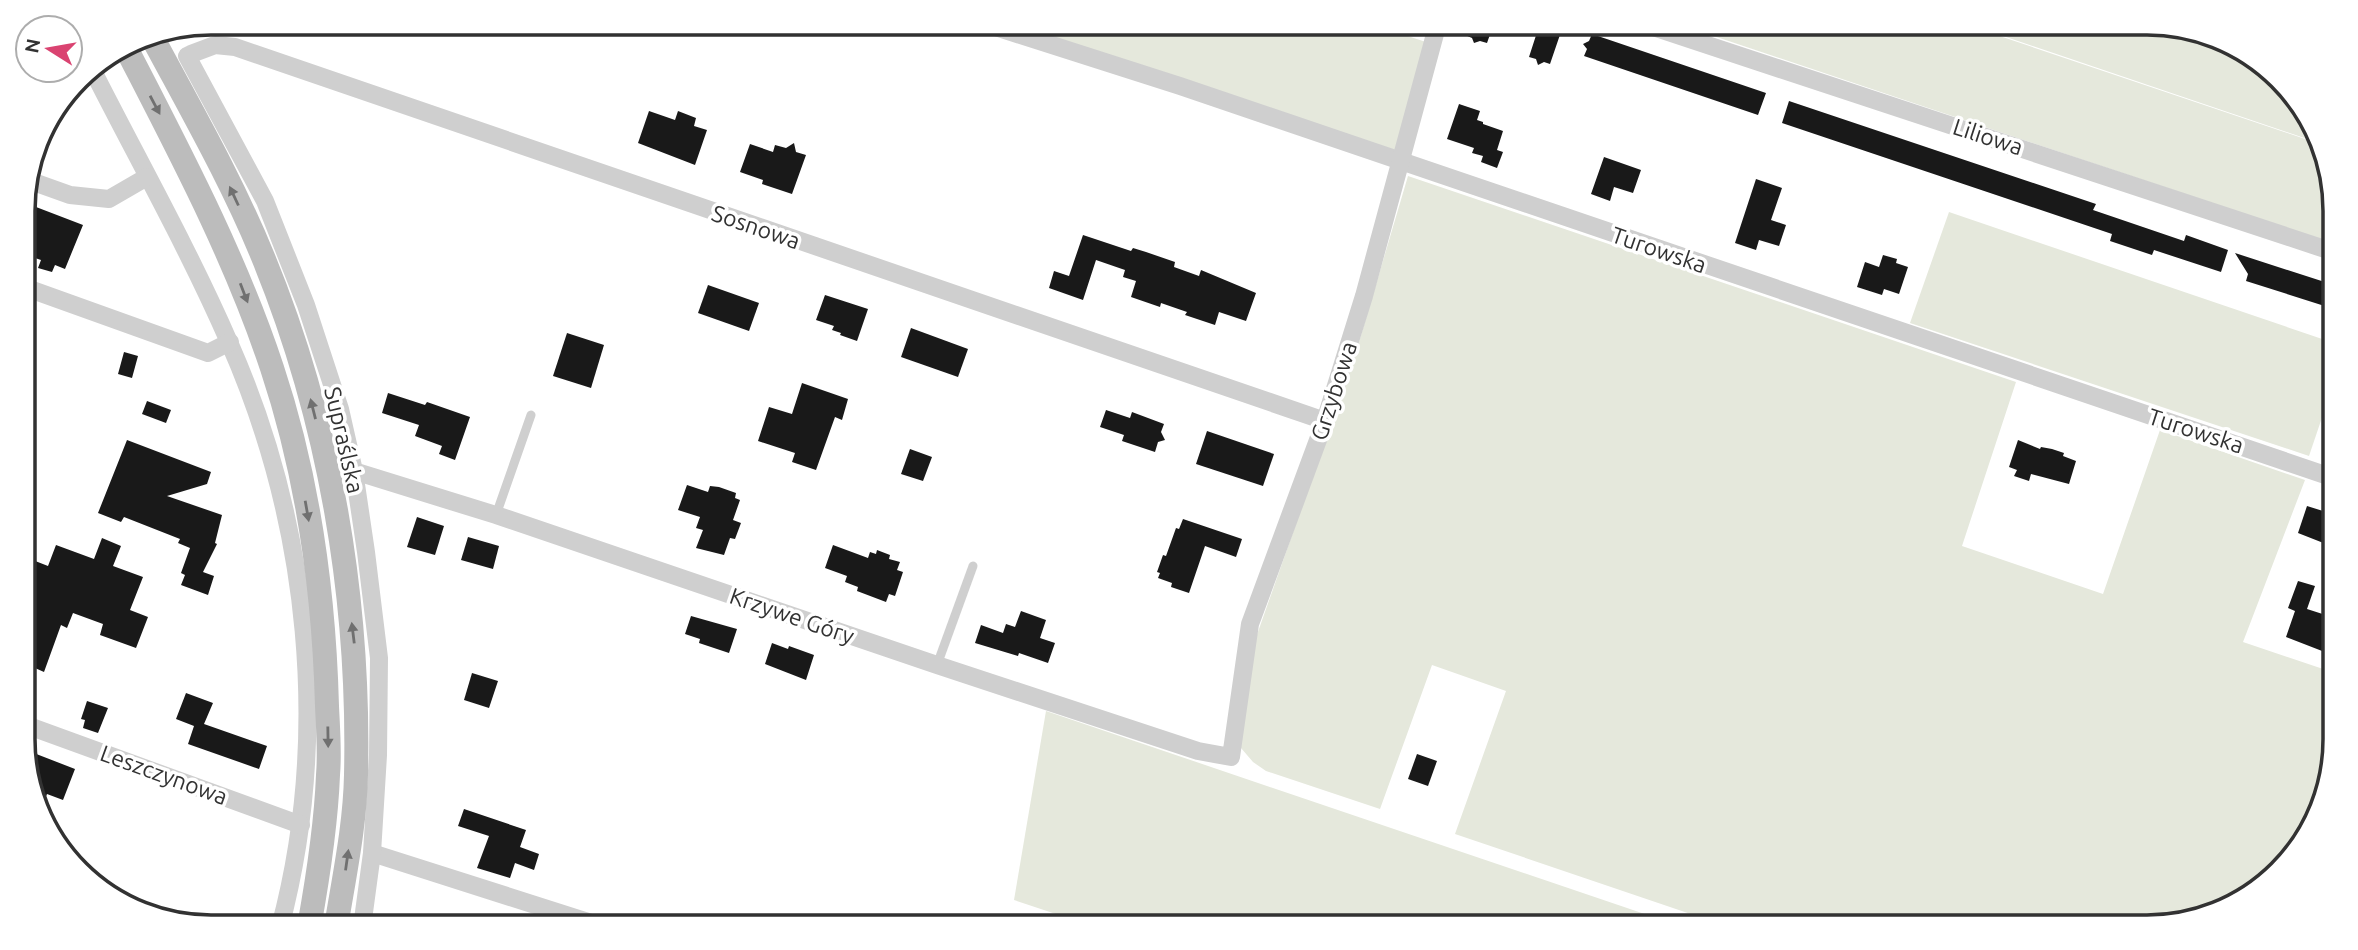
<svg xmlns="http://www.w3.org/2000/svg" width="2358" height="950" font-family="Ubuntu,sans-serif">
  <rect width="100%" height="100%" fill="#fff"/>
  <!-- green -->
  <g fill="#e5e8dc">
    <polygon points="1005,23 1368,23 1426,42 1396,154"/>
    <polygon points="1675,23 1961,23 2314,142 2334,186 2334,244"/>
    <polygon points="1965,23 2147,23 2208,33 2289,87 2313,141"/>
    <polygon points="1408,176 2016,382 1962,546 2103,594 2160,430 2305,480 2243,642 2335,673 2335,739 2325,800 2261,889 2159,927 1729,927 1455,834 1506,691 1432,665 1380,809 1266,771 1253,762 1241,748 1241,719 1253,646 1354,359"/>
    <polygon points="1949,212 2334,343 2334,382 2309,456 1910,323"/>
    <polygon points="1046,711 1683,927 1095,927 1014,900"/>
  </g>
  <!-- building -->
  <g fill="#191919">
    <polygon points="1469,23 1494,23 1487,43 1480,41 1474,43 1472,38 1465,35"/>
    <polygon points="1540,23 1564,23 1550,64 1544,62 1538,65 1536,59 1529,57"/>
    <polygon points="1592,34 1766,93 1758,115 1584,56 1587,49 1583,44 1589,41"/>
    <polygon points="1789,101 2096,204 2093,210 2184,241 2186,235 2228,250 2221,272 2154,250 2152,255 2110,241 2112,234 1782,123"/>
    <polygon points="1459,104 1480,111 1477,120 1483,122 1483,124 1503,131 1497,150 1503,152 1497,168 1481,162 1483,156 1472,153 1474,148 1447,139"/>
    <polygon points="649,111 675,120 678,111 696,118 694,126 707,130 695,165 638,143"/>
    <polygon points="794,143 796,152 806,155 792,194 762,184 763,180 740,172 750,144 773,152 775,145 786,148"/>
    <polygon points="1604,157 1641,170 1633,193 1614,187 1610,201 1591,194"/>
    <polygon points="1756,179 1782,188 1771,220 1786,225 1779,246 1759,240 1756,250 1735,243"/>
    <polygon points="23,202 83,225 65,269 55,265 52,272 38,268 41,260 23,254"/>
    <polygon points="1083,235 1131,251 1133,248 1146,252 1175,262 1174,267 1199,276 1201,270 1256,293 1246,321 1219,312 1215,325 1185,315 1187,312 1161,303 1160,307 1131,297 1136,281 1123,277 1125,270 1096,260 1083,300 1049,288 1054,271 1069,276"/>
    <polygon points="2235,253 2334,285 2334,309 2246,281 2248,274"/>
    <polygon points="1883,255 1897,259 1896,263 1908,267 1899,294 1884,289 1882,295 1857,287 1865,262 1879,267"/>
    <polygon points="708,285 759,303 749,331 698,313"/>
    <polygon points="825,295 868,309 857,341 840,335 841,333 832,330 834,326 816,320"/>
    <polygon points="911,328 968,349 958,377 901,357"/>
    <polygon points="567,333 604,345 591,388 553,376"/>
    <polygon points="124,352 138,356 132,378 118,374"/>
    <polygon points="802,383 848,399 842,420 835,417 816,470 792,462 795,453 758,441 769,407 792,414"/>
    <polygon points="388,393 425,405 427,402 470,417 455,460 439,454 442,446 415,436 419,425 382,413"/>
    <polygon points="147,401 171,410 166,423 142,414"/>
    <polygon points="1106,410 1130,418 1132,412 1164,424 1161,432 1165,440 1158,442 1155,452 1122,441 1124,435 1100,427"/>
    <polygon points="1207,431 1274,454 1263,486 1196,464"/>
    <polygon points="127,440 211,472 207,484 167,496 222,515 215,543 217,544 203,572 214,576 208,595 181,585 185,575 181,573 190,548 178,543 180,539 124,517 121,522 98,513"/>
    <polygon points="2018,440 2040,449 2041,447 2052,449 2064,453 2063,456 2076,461 2069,484 2031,474 2029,481 2014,476 2017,470 2009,467"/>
    <polygon points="910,449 932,457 923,481 901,474"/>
    <polygon points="687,485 708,492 710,486 719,487 736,493 735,498 740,500 733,520 741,523 735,539 730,538 724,555 696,548 703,530 696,528 700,517 678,510"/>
    <polygon points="2307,506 2323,511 2322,515 2335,520 2335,545 2326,544 2298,533"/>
    <polygon points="417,517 444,526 435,555 407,547"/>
    <polygon points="1183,519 1242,539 1236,557 1205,546 1189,593 1171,587 1172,583 1158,578 1160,573 1157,572 1163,555 1166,556 1176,528 1179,529"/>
    <polygon points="468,537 499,546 493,569 461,560"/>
    <polygon points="102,538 121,546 113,566 143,577 130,610 148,617 136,648 100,635 103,624 73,613 67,628 61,625 44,672 26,664 25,557 48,566 56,545 94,559"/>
    <polygon points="833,545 868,558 870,552 876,554 877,550 890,555 889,559 900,562 897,570 903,572 895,596 889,594 886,602 857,591 858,587 845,582 847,576 825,568"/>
    <polygon points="2298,581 2315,586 2307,609 2335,618 2335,656 2286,637 2295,611 2288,608"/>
    <polygon points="1021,611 1046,620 1040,638 1055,643 1048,663 1019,653 1018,656 975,643 981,625 1003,633 1006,624 1015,627"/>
    <polygon points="691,616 737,629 729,653 699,643 700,639 685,634"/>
    <polygon points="772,643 788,649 789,646 814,655 806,680 765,664"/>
    <polygon points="472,673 498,681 489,708 464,700"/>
    <polygon points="186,693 213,703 204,724 267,746 259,769 188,744 194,726 176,719"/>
    <polygon points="87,701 108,708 98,733 83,728 85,720 81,719"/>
    <polygon points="26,750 75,769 63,800 47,794 42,807 26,775"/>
    <polygon points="1417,754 1437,761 1428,786 1408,779"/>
    <polygon points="464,809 526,830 520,847 539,854 534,870 515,863 510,878 477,868 489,836 458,826"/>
  </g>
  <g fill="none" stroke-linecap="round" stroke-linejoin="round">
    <!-- lane -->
    <g stroke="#cfcfcf" stroke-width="9">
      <polyline points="496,515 531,415"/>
      <polyline points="937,665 973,566"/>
    </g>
    <!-- street -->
    <g stroke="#cfcfcf" stroke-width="18">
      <polyline points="983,23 1180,86 2334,478"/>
      <polyline points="1641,23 2334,252"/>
      <path d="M91,67C137,158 188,248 229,342C309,523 331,735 280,927"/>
      <polyline points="28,180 70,195 109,199 147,177"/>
      <polyline points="24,287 208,353 230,342"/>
      <polyline points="354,471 496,515 937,665 1198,751 1231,757 1250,624 1325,421 1364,296 1438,23"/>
      <polyline points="26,725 301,825"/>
      <polyline points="372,853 604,927"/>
      <polyline points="362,927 372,853 378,755 379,658 366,552 354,471 340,409 306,305 265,201 187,56 191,54 215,45 235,47 1325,421"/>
    </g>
    <!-- secondary -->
    <g stroke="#bcbcbc" stroke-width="24">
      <path d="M151,35C190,108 232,181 263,257C330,420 360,599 356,775C355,826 344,877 336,927"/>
      <path d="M125,46C179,151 235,256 272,368C308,476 324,593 327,706C328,729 330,752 328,775C326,827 318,877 309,927"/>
    </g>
  </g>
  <!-- one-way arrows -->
  <defs><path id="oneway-solid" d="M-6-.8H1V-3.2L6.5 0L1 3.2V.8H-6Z" transform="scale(1.75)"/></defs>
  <g fill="#707070">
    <use href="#oneway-solid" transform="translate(155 105) rotate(62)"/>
    <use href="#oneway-solid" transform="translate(234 196) rotate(-115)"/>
    <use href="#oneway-solid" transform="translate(244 293) rotate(69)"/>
    <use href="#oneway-solid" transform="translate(313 409) rotate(-104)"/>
    <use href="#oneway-solid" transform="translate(307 511) rotate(80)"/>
    <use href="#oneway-solid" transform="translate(353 633) rotate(-97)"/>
    <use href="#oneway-solid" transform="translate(328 737) rotate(89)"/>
    <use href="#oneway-solid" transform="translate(347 860) rotate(-82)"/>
  </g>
  <g text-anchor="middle" stroke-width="7" stroke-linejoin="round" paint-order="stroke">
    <!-- street labels -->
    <g font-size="23" fill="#323232" stroke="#fff">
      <text transform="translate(1988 137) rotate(18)" y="8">Liliowa</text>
      <text transform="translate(756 227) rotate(19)" y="8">Sosnowa</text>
      <text transform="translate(1659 250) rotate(19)" y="8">Turowska</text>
      <text transform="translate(1334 391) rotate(-72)" y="8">Grzybowa</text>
      <text transform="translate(2196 431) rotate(18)" y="8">Turowska</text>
      <text transform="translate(344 440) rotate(77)" y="8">Supraślska</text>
      <text transform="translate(792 616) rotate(19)" y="8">Krzywe Góry</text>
      <text transform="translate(164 775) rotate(20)" y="8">Leszczynowa</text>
    </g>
  </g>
  <!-- crop -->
  <path d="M0 0H2358V950H0ZM211 35H2147A176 176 0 0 1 2323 211V739A176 176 0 0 1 2147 915H211A176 176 0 0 1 35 739V211A176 176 0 0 1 211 35Z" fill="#fff" fill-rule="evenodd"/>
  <path fill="none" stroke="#323232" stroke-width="3.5" d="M211 35H2147A176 176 0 0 1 2323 211V739A176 176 0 0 1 2147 915H211A176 176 0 0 1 35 739V211A176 176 0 0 1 211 35Z"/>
  <!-- north arrow -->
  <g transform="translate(49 49) rotate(281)"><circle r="33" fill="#ffffff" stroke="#adadad" stroke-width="2"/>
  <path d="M0-5L12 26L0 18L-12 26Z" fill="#da4371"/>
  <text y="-10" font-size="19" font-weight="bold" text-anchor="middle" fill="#323232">N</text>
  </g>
</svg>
